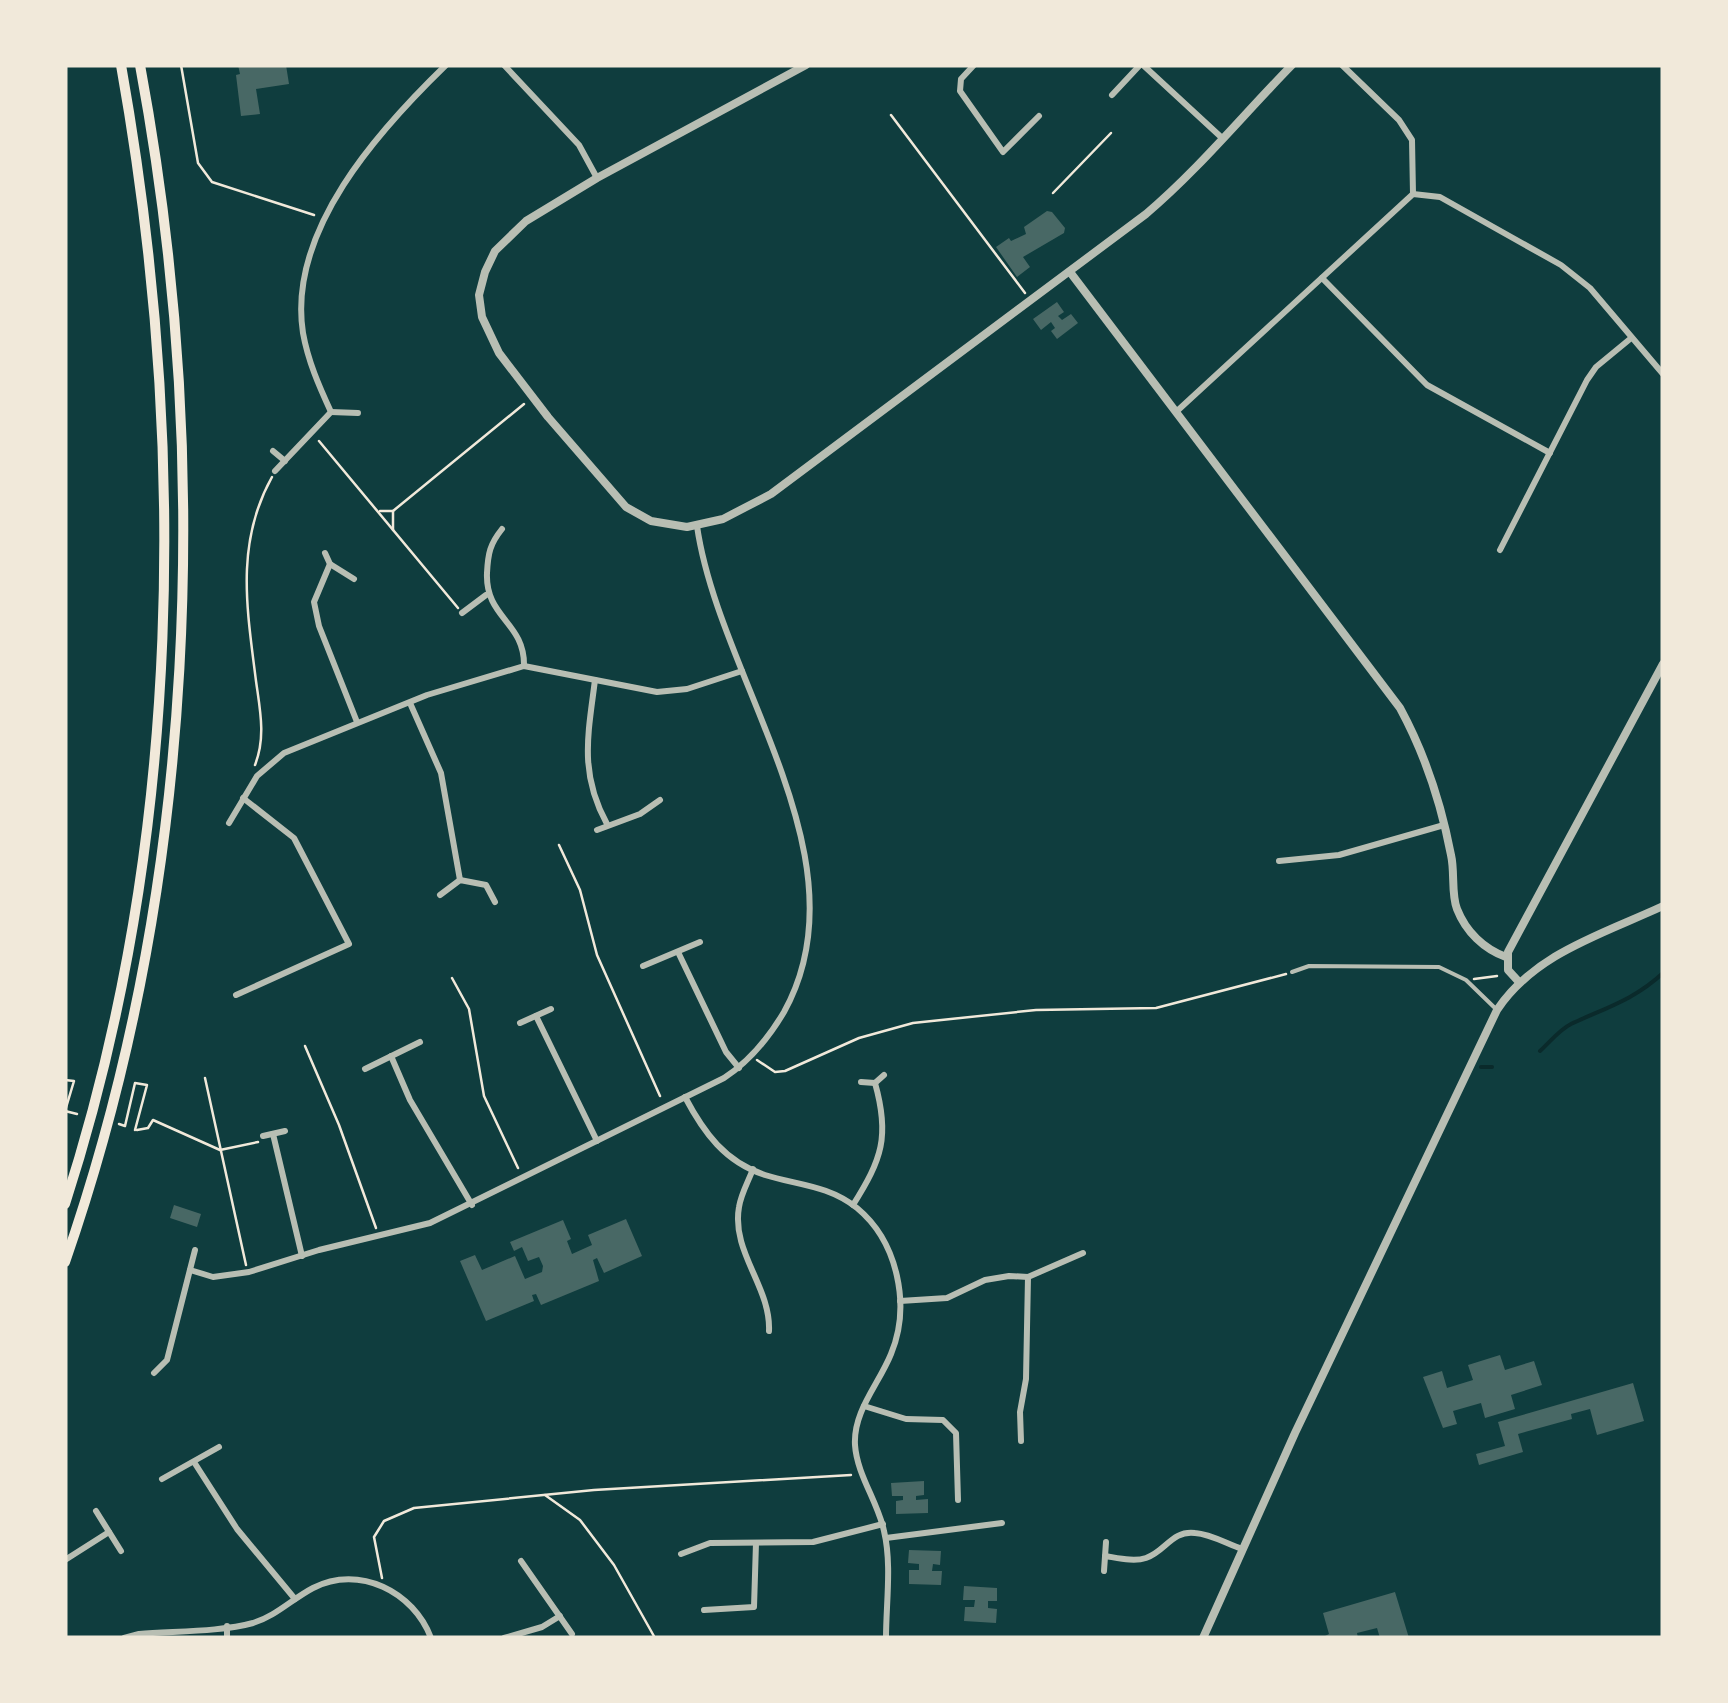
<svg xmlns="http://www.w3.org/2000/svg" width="1728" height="1703" font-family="Lato,sans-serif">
  <rect width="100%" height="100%" fill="#0f3d3e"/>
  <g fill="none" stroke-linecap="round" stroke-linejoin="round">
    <!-- stream -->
    <g stroke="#0a2a2b" stroke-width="4">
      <path d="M1540,1051C1550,1042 1559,1030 1571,1024C1605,1008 1634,1000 1663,973"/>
      <polyline points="1481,1067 1492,1067"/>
    </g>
  </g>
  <!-- building -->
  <g fill="#486865">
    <polygon points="238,65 286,65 289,84 256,89 260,114 241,116 236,75 240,74"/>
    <polygon points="1047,211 1052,212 1065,228 1064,233 1023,257 1030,267 1017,277 996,247 1009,238 1011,241 1026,234 1024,227"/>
    <polygon points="1057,302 1064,312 1058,316 1062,320 1071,314 1078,323 1057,339 1051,331 1055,328 1051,322 1041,330 1033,319"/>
    <polygon points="174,1205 201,1214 197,1227 170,1218"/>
    <polygon points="626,1219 642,1256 604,1273 597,1258 593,1260 599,1281 541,1305 536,1294 532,1295 534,1301 486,1321 460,1261 475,1255 482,1270 515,1256 525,1279 542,1272 543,1266 539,1257 528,1261 522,1247 514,1251 510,1242 563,1220 571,1239 567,1241 572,1254 592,1245 588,1235"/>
    <polygon points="1500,1355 1505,1370 1534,1361 1542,1385 1511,1395 1515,1409 1485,1418 1481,1403 1453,1411 1457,1424 1443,1428 1423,1377 1442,1371 1447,1388 1473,1380 1468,1365"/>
    <polygon points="1633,1383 1644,1421 1597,1435 1590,1409 1571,1414 1572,1419 1518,1434 1523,1452 1479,1465 1476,1454 1505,1446 1498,1422"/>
    <polygon points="924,1481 924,1495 916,1496 916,1500 928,1499 928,1513 896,1514 896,1501 903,1500 903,1496 892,1496 891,1483"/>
    <polygon points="909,1550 941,1551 940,1565 933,1564 932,1571 942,1571 941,1585 909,1584 909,1570 919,1570 919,1564 908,1563"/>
    <polygon points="964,1586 997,1588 997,1601 988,1601 988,1608 997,1609 996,1623 964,1621 965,1607 974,1607 975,1600 963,1600"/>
    <polygon points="1395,1592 1409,1638 1380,1638 1377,1628 1357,1633 1358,1638 1321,1638 1329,1634 1323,1613"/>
  </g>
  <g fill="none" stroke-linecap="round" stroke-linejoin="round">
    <!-- path -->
    <g stroke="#f1e9da" stroke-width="2.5">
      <polyline points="181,65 198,163 212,182 314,215"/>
      <polyline points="891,115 1025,293"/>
      <polyline points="1053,193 1111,133"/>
      <polyline points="319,441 458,608"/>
      <polyline points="380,511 393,511 393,530"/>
      <polyline points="393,511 524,404"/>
      <path d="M255,765C266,737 260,710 256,681C247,609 235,543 272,477"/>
      <polyline points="559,845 580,890 597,955 660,1096"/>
      <polyline points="452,978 469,1009 484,1096 518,1168"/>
      <polyline points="1474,979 1497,976"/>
      <polyline points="305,1046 339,1125 376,1228"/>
      <polyline points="757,1060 775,1072 785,1071 859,1038 913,1023 1036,1010 1156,1008 1286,974"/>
      <polyline points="205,1078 246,1265"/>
      <polyline points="65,1080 74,1081 65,1111 77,1114"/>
      <polyline points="119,1124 125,1126 135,1083 147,1085 135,1130"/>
      <polyline points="137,1130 148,1128 153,1120 220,1150 258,1142"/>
      <polyline points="545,1495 580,1520 614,1565 655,1638"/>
      <polyline points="382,1578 374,1537 384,1521 414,1508 594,1490 851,1475"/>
    </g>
    <!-- service -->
    <polyline stroke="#b8beb3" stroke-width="4" points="1292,972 1309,966 1439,967 1466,980 1497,1010"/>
    <!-- minor -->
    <g stroke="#b8beb3" stroke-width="6">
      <polyline points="504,65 579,145 597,178"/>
      <polyline points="974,65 961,79 960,91 1003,152 1039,116"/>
      <polyline points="1143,65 1221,137"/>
      <polyline points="1342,65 1399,120 1412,140 1413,194"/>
      <polyline points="1112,95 1140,65"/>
      <polyline points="1322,278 1427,385 1550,453"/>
      <path d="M331,412C319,386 308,361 303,333C287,231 379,130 446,65"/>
      <polyline points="331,412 358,413"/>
      <polyline points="1176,412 1413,194 1440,197 1561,265 1590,288 1663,374"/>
      <polyline points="273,451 285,461"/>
      <polyline points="275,471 331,412"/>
      <path d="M502,529C490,544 488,553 487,573C485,618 525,622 524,666"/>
      <polyline points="1500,550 1587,380 1596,367 1630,339"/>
      <polyline points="325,553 330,564 354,579"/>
      <polyline points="330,564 314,602 319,626 357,722"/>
      <polyline points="462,613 486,595"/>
      <path d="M595,680C588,735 579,773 607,824"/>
      <polyline points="410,703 441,773 460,880"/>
      <polyline points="229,823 257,776 284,753 427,695 524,666 657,692 687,689 742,671"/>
      <polyline points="597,830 640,814 660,800"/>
      <polyline points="1279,861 1339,855 1444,825"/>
      <polyline points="440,895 460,880 486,885 495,902"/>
      <polyline points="678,952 726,1052 739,1068"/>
      <polyline points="643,966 700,942"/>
      <polyline points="236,995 349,944 294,838 243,798"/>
      <polyline points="536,1016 597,1141"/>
      <polyline points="520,1023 551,1009"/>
      <polyline points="391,1056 410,1100 472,1205"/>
      <polyline points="365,1069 420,1042"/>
      <polyline points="861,1082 875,1083 884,1075"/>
      <path d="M685,1097C704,1133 725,1162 765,1175C797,1185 828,1185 857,1208C898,1242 911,1306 891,1354C879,1384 853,1411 855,1445C857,1475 878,1502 884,1531C892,1564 886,1604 886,1638"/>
      <polyline points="273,1134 302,1256"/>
      <polyline points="263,1136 285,1131"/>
      <path d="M753,1169C748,1182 741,1194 739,1207C731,1252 771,1287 769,1331"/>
      <path d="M853,1205C882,1159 890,1136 875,1083"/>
      <path d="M190,1270L213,1277L249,1272L319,1250L430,1223L724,1078C750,1061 768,1039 784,1012C869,859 719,680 697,526"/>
      <polyline points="900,1301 947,1298 985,1280 1009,1276 1028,1277 1083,1253"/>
      <polyline points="154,1373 167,1360 195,1250"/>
      <polyline points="864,1406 906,1419 943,1420 956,1433 958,1500"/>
      <polyline points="1021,1441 1020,1412 1026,1379 1028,1277"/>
      <polyline points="194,1462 237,1529 295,1599"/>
      <polyline points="162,1479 219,1447"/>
      <polyline points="96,1511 121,1551"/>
      <polyline points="886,1538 1002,1523"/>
      <polyline points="681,1554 710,1543 813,1542 883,1524"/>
      <path d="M1105,1556C1118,1558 1134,1562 1146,1558C1165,1552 1172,1530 1195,1533C1211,1534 1227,1544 1242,1549"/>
      <polyline points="65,1560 109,1532"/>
      <polyline points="521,1561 572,1634"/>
      <polyline points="1104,1571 1106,1542"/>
      <polyline points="704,1610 754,1607 756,1543"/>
      <path d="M124,1638L139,1634C174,1631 220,1632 253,1623C276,1616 292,1599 313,1588C359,1564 414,1592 431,1638"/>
      <polyline points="227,1638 227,1626"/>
      <polyline points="504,1638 542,1627 560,1616"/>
    </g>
    <!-- tertiary -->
    <g stroke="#b8beb3" stroke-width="8">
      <path d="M806,65L597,178L526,221L495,251L485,272L479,295L482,317L499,353L548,417L626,507L651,521L687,527L723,519L771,494L1146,214C1199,169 1243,115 1292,65"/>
      <path d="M1070,272L1400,708C1425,754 1441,803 1451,855C1455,872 1451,894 1457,909C1466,932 1484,949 1506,957"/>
      <polyline points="1519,982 1508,970 1508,952 1663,664"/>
      <path d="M1203,1638L1295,1433L1497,1010C1535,953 1603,934 1663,906"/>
    </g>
    <!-- trunk -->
    <g stroke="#f1e9da" stroke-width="10">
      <path d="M65,1204C183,839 188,441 121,65"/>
      <path d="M65,1262C197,883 213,458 140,65"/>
    </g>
  </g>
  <!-- border -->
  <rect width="1728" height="1703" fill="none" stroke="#f1e9da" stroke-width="135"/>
</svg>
